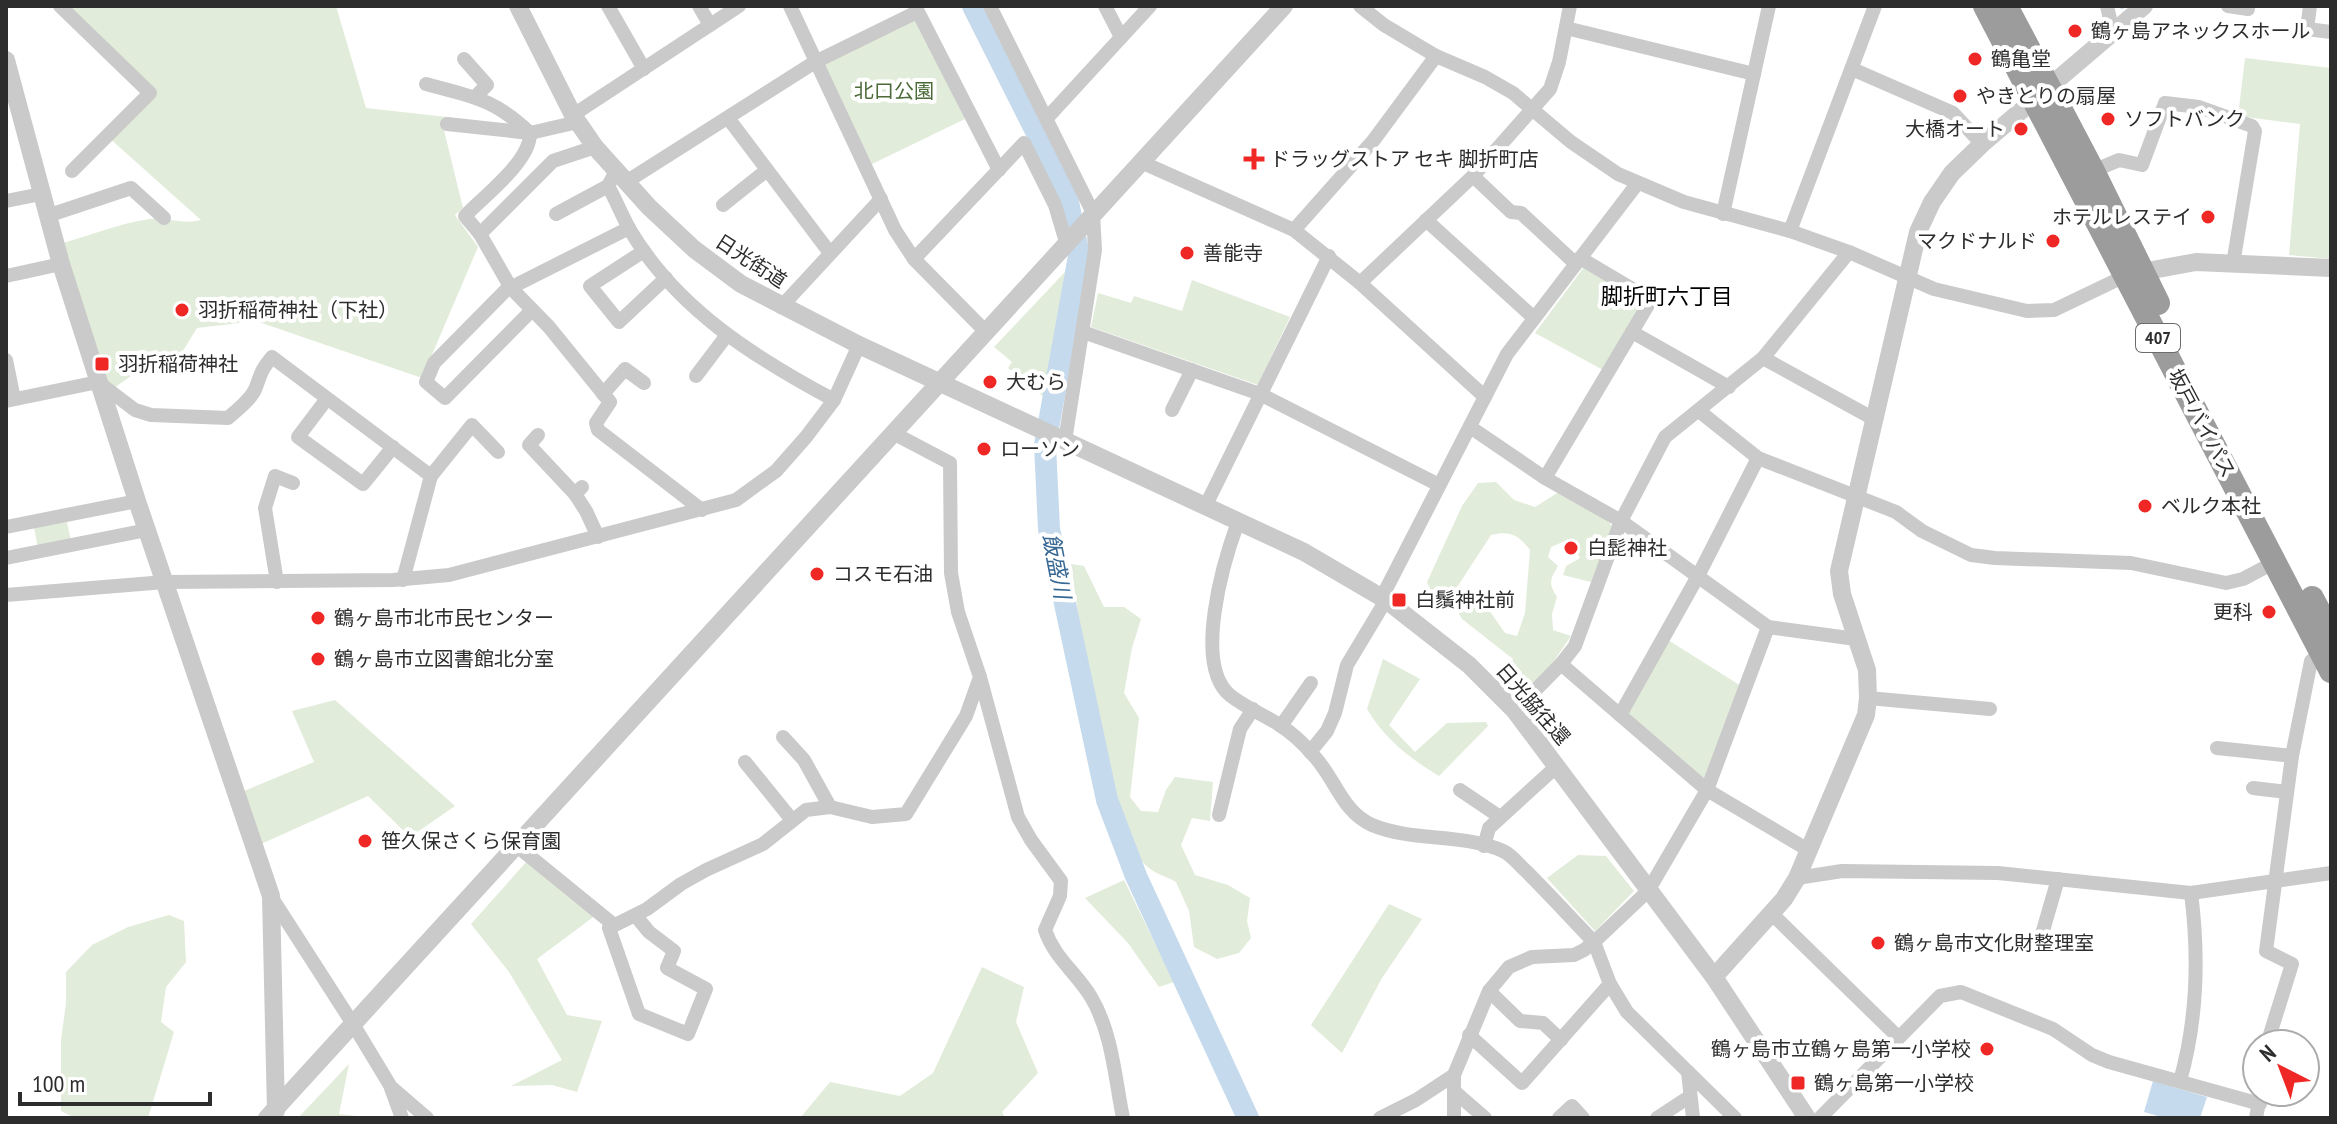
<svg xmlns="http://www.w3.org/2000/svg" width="2337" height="1124" font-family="'PT Sans Narrow','Noto Sans JP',sans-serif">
  <rect width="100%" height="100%" fill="#fff"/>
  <!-- green -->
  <g fill="#e2ecda">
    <path d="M60,6H336L366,108L447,117L444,130L463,208L455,215L478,247L422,378L256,321L197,328L181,354L138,371L114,388L104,379L63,243C91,235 121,223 150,219C167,217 184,225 201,220L107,136L150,93Z"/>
    <polygon points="915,18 965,119 872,164 822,64"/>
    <polygon points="2245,58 2331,68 2331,259 2289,255 2300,124 2238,116"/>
    <polygon points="1584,267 1642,301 1603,370 1535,333"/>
    <polygon points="1065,272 1045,398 1008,368 1012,362 994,347"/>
    <polygon points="1192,280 1290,317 1258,385 1091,327 1098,293 1131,303 1134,296 1182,311"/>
    <path d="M1496,482L1514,500L1535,507L1559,492L1604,517L1613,527L1591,582L1563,575L1566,566L1580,558L1570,539L1551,547L1548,557L1558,566C1550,580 1548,583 1557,597L1552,614L1553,630L1571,636L1543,677L1523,687L1508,678L1513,659L1462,619L1456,608L1471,603L1479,596L1505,633L1517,636L1525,613L1530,550C1519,535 1510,530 1491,535L1448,601L1433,595L1427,582L1462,506L1478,483Z"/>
    <polygon points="67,522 71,541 38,548 34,528"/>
    <path d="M1071,564L1084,566L1104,607H1124L1141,619L1132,648L1124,693L1139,718L1130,797L1141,811L1158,812L1166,790L1175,777L1213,782L1210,821L1192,818L1181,845L1195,875L1228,885L1250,898L1247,921L1251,938L1239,953L1217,959L1194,947L1189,911L1176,882C1168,877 1156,874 1149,868C1102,832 1081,628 1071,564Z"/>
    <polygon points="1668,640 1741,686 1707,777 1700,779 1625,715"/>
    <path d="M1383,659L1420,679L1389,725L1415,752L1447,723L1486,722L1488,726L1439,776C1409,758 1385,739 1367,709Z"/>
    <polygon points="335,700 455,806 410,837 368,796 261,844 244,791 314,762 292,711"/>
    <polygon points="1578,855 1606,856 1634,891 1595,931 1547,878"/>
    <polygon points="527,861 596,915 537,959 567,1015 602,1021 577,1092 552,1085 511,1086 562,1060 509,972 471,924"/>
    <polygon points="1124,880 1174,982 1159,987 1128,943 1085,898"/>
    <polygon points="1389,904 1422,919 1382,978 1342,1053 1311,1025"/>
    <polygon points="169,915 184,921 186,962 166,987 161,1022 174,1032 148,1118 75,1118 61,1111 61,1040 66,1003 66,972 92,945 128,927"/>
    <polygon points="982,967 1024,987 1016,1022 1038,1073 1002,1112 1005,1118 800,1118 830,1082 900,1096 933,1073"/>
    <polygon points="349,1064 339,1114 373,1118 298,1118"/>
  </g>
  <!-- water -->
  <polygon fill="#c5daed" points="2153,1081 2207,1097 2200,1118 2165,1118 2144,1112"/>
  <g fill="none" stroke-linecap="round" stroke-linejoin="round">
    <!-- stream -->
    <polyline stroke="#c5daed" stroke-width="4" points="2122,6 2122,7"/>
    <!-- river -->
    <polyline stroke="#c5daed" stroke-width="22" points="973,6 1052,163 1068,202 1079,256 1045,445 1049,529 1107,800 1136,876 1248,1118"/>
    <!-- minor -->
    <g stroke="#cacaca" stroke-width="14">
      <polyline points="60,6 150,93 72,171"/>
      <polyline points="608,6 644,69"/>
      <polyline points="699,6 710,25"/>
      <polyline points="790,6 895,230 914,259 985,331"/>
      <polyline points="915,6 999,170"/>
      <polyline points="990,6 1093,213 1095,250 1065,441"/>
      <polyline points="1105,6 1121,37"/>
      <polyline points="1360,6 1384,25 1436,56 1485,77 1513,93 1571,142 1618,174 1684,202 1790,231 1849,252 1934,289 2027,311 2054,310 2125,276"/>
      <polyline points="2107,6 2113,32"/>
      <polyline points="2228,6 2248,9"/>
      <polyline points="2310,6 2307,29 2331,32"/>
      <polyline points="1566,28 1754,74"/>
      <polyline points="464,59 487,85 475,97"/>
      <polyline points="1852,69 1953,113 1982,144"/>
      <path d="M426,84C473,97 493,98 530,133"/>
      <polyline points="573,115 739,6"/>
      <polyline points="728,118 830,253"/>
      <polyline points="1047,118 1150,6"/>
      <polyline points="447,124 530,133 578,122"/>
      <path d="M530,133C531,161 484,196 465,216L480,234L511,288L549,327L610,402L596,423L598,430L702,510"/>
      <polyline points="1141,162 1294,230 1360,283 1485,397"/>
      <path d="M616,171L608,186C616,200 622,216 630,230C677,309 755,358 834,400"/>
      <polyline points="2093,171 2119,160 2142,165 2165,103 2199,107 2252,126 2255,131 2233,264"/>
      <polyline points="1473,176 1511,212 1521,213 1576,264"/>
      <polyline points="626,182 815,62 917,12"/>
      <polyline points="6,201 41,194"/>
      <polyline points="723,205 767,170"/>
      <polyline points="556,214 608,186"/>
      <polyline points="1723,214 1769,6"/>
      <polyline points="47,216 131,188 164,218"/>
      <polyline points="1426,220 1534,318"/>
      <polyline points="1294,230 1373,141 1436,56"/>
      <polyline points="1790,231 1875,6"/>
      <polyline points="480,234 553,161 595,147"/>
      <polyline points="644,251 590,286 619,322 666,278"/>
      <polyline points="914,259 1024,143 1055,205 1066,242"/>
      <polyline points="6,276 61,264"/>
      <polyline points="1360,283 1473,176 1550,89 1559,62 1570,6"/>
      <polyline points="781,307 881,199"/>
      <polyline points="532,310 445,398 426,382 434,363 506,290 629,228"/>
      <polyline points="1083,332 1260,394 1439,485"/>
      <polyline points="1632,332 1729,387"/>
      <polyline points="1763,358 1874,419"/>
      <polyline points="6,360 14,399"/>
      <polyline points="696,376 727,335"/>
      <polyline points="603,394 625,369 644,383"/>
      <polyline points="326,400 298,437 363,484 393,447"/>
      <path d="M6,401L98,382L135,410L151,415L228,418C237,410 252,399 256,387C261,374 261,370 272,357L431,476L472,425L498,452"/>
      <polyline points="1172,410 1192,370"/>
      <polyline points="1699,411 1758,458 1896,512 1922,531 1971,555 1995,558 2131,563 2226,583 2243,579 2275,562"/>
      <polyline points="1470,427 1545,478 1621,521 1768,627 1856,639"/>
      <polyline points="538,435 529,445 575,494 582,487"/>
      <polyline points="1545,478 1651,300 1580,258"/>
      <polyline points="575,494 586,511 598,537"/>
      <polyline points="1206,505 1329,256"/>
      <path d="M1238,522C1224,560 1192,666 1231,696C1245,707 1262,714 1278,724C1291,732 1304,744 1314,756C1335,778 1342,812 1372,825C1413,842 1463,833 1503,851C1512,855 1519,865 1526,871C1549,894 1571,918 1594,942L1648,891L1707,790L1768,627"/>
      <polyline points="6,527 137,501"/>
      <polyline points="6,558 147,530"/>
      <polyline points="403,580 431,476"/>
      <polyline points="277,582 265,508 275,476 293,483"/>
      <polyline points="6,595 165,582 393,580 449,575 736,500 776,471 806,437 834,400 859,345"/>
      <polyline points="1382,597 1507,354 1637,184"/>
      <polyline points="1561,664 1707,790 1810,851"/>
      <path d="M980,677L1018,817L1031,840L1061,881L1060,896L1045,930C1055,959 1076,972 1091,997C1112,1032 1115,1078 1123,1118"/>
      <polyline points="1868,698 1990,709"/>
      <polyline points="1515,711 1561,664 1575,646 1621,521 1665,437 1763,358 1849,252"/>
      <polyline points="1620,715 1698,576 1758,458"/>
      <polyline points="1281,726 1311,683"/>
      <polyline points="783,737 804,760 830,807"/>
      <polyline points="2217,748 2292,756"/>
      <polyline points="1310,752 1327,731 1335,713 1347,665 1386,600"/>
      <polyline points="745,762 792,820"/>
      <polyline points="2253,788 2287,792"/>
      <polyline points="1460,790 1500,817"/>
      <polyline points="1219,815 1240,729 1253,709"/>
      <polyline points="517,846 614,925"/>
      <polyline points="1484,846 1489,828 1557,766"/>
      <polyline points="1797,878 1842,871 1998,873 2191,893 2331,873"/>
      <polyline points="272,898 353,1024 391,1087 427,1118"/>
      <polyline points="1772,914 1898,1037"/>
      <polyline points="635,915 649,932 674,951 667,968 706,989 688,1034 639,1014 609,928 647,909 681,884 706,870 763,844 806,810 830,807 872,817 906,814 966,716 980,677 958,612 951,573 950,463 893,433"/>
      <polyline points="2040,941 2058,879"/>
      <polyline points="1489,991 1520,1021 1543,1023 1561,1040"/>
      <polyline points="1469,1035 1522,1083 1610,984"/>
      <polyline points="2267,1044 2292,964 2266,951 2292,756 2311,661 2322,654"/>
      <polyline points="1688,1072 1693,1118"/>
      <path d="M2180,1081C2197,1021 2199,955 2191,893"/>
      <polyline points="391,1088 402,1118"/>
      <polyline points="1455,1092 1485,1118"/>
      <polyline points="1380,1118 1416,1100 1454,1075"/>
      <polyline points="1454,1118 1454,1075 1489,991 1509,967 1532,957 1574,955 1584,950 1594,942 1610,984 1627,1012 1735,1118"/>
      <polyline points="1559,1118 1572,1106 1583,1118"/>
      <polyline points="1657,1118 1689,1097"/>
      <polyline points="1820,1118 1940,996 1961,992 2053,1029 2092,1055 2109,1062 2260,1104"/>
      <polyline points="2256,1118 2261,1092"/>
    </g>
    <!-- tertiary -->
    <g stroke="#cacaca" stroke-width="18">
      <polyline points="518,6 573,115 595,147 649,207 694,249 741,284 859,345 1304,552 1386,600 1469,665 1515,711 1714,977 1807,1118"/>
      <polyline points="6,60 61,264 137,501 271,896 276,1111"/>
      <polyline points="2131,274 2196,262 2331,268"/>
      <polyline points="1714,977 1784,899 1797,878 1866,715 1868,698 1867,670 1842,594 1839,571 1918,232 1932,202 1952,173 1982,144 2144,6"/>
      <polyline points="267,1118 1284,6"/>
    </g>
    <!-- trunk -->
    <g stroke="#9c9c9c" stroke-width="24">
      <polyline points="1985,6 2331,671"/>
      <polyline points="2006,6 2093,171 2158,303"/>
      <polyline points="2312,598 2331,634"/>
    </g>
  </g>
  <!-- markers -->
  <g fill="#ef2725" stroke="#fff" stroke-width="3">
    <circle cx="2075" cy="31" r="8"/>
    <circle cx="1975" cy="59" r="8"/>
    <circle cx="1960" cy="96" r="8"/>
    <circle cx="2108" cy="119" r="8"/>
    <circle cx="2021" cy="129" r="8"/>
    <path d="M1250 147h8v8h8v8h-8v8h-8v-8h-8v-8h8z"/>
    <circle cx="2208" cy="217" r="8"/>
    <circle cx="2053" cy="241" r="8"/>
    <circle cx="1187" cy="253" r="8"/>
    <circle cx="182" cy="310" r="8"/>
    <rect x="94" y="356" width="16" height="16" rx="4"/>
    <circle cx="990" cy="382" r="8"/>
    <circle cx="984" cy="449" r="8"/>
    <circle cx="2145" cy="506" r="8"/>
    <circle cx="1571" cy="548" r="8"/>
    <circle cx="817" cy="574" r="8"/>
    <rect x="1391" y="592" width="16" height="16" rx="4"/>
    <circle cx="2269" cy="612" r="8"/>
    <circle cx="318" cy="618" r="8"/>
    <circle cx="318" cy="659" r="8"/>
    <circle cx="365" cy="841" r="8"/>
    <circle cx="1878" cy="943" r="8"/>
    <circle cx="1987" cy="1049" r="8"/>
    <rect x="1790" y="1075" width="16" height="16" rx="4"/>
  </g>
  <g text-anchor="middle" stroke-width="8" stroke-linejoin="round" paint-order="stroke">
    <!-- shield labels -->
    <rect fill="#fff" stroke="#6c6c6c" stroke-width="2" x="2136" y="324" width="44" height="28" rx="6"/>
    <g font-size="18" font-weight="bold" fill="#2d2d2d">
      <text x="2158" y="344">407</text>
    </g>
    <!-- poi labels -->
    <g font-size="20" fill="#2d2d2d" stroke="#fff" text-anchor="start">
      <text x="2091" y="38">鶴ヶ島アネックスホール</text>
      <text x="1991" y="66">鶴亀堂</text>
      <text x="1976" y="103">やきとりの扇屋</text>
      <text x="2124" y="126">ソフトバンク</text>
      <text x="2005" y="136" text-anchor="end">大橋オート</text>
      <text x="1270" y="166">ドラッグストア セキ 脚折町店</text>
      <text x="2192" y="224" text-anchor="end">ホテルレステイ</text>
      <text x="2037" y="248" text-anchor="end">マクドナルド</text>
      <text x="1203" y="260">善能寺</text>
      <text x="198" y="317">羽折稲荷神社（下社）</text>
      <text x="118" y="371">羽折稲荷神社</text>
      <text x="1006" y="389">大むら</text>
      <text x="1000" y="456">ローソン</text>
      <text x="2161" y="513">ベルク本社</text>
      <text x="1587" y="555">白髭神社</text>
      <text x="833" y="581">コスモ石油</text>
      <text x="1415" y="607">白鬚神社前</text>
      <text x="2253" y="619" text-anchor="end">更科</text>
      <text x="334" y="625">鶴ヶ島市北市民センター</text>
      <text x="334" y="666">鶴ヶ島市立図書館北分室</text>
      <text x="381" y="848">笹久保さくら保育園</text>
      <text x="1894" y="950">鶴ヶ島市文化財整理室</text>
      <text x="1971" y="1056" text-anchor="end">鶴ヶ島市立鶴ヶ島第一小学校</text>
      <text x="1814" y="1090">鶴ヶ島第一小学校</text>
    </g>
    <!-- park labels -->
    <g font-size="20" fill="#4c6b38" stroke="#fff">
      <text x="894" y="98">北口公園</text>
    </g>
    <!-- street labels -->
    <g font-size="20" fill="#2d2d2d" stroke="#fff">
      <text transform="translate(751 261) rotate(33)" y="7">日光街道</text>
      <text transform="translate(2202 423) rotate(62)" y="7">坂戸バイパス</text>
      <text transform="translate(1533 704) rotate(49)" y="7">日光脇往還</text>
    </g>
    <!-- neighbourhood labels -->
    <g font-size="22" fill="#000" stroke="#fff">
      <text x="1667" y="304">脚折町六丁目</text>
    </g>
    <!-- water labels -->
    <g font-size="22" font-style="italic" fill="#376894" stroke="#fff">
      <text transform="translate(1057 566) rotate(79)" y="8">飯盛川</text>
    </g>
  </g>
  <!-- border -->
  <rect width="2337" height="1124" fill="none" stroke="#2d2d2d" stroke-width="16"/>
  <!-- north arrow -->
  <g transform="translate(2281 1068) rotate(318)"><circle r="38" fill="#ffffff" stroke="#ababab" stroke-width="2"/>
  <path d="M0-6L14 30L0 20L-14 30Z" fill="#ef2725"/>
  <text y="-12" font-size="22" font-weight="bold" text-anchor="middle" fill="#2d2d2d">N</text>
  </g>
  <!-- scale -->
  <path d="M20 1092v12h190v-12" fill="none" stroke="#2d2d2d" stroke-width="4"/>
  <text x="32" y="1092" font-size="24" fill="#2d2d2d" stroke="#ffffff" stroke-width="6" paint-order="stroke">100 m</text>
</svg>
